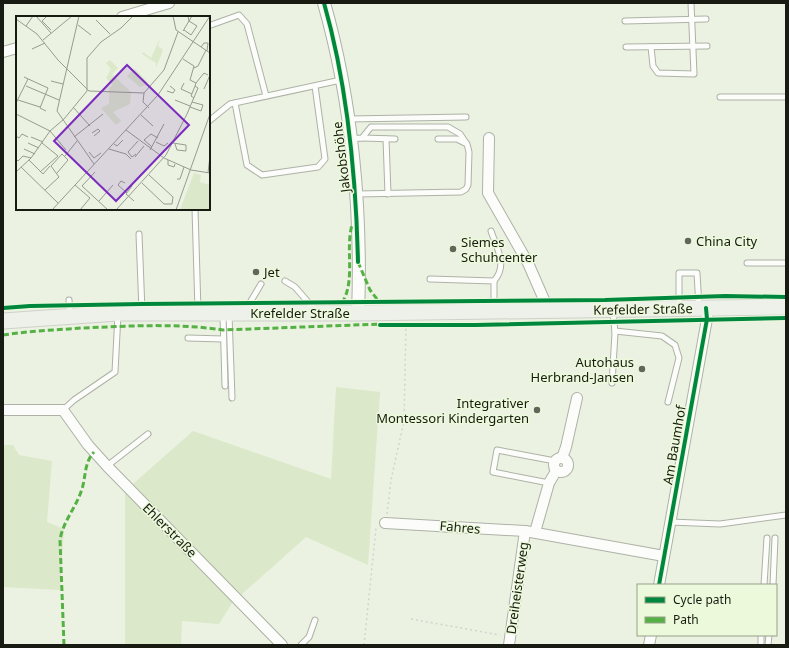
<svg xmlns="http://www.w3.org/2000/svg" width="789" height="648" font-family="'Noto Sans',sans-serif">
  <rect width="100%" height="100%" fill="#ebf2e2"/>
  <!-- green -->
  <g fill="#dbe8c9">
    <polygon points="336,387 380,392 368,565 306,537 232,603 219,624 182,621 181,645 125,645 125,491 193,431 331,479"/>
    <polygon points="3,445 13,445 19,455 52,461 47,522 64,529 60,590 3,587"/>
  </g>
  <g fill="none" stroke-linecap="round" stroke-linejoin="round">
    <!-- service casing -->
    <g stroke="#adb2a6" stroke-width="7">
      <g id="service">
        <polyline points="625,21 706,19"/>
        <polyline points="211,25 239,15 247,24 266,96"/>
        <polyline points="626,47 707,46"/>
        <polyline points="651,47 653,66 658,73 694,74 691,3"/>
        <polyline points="720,97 786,97"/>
        <polyline points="235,103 247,165 262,175 318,167 325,159 315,86"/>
        <polyline points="349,119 466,117"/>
        <polyline points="209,121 230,104 341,80"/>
        <polyline points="362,138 395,139"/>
        <polyline points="350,139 362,138 371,127 448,127 460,134 466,143"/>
        <polyline points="386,139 388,194"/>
        <polyline points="357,194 461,192 466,189 468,185 469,152 467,144 457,139 438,139"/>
        <polyline points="195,209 198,311"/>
        <path d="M491,231C497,249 508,265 494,281"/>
        <polyline points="139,234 142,311"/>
        <polyline points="747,263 786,263"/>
        <polyline points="430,279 494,281 494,309"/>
        <polyline points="285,281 295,287 315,310"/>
        <polyline points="69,300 70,315"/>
        <polyline points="679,307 679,273 697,273 699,307"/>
        <polyline points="245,311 261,284"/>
        <polyline points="223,315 225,386"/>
        <polyline points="229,315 232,398"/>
        <polyline points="615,331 662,336 675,345 679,358 668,402"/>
        <polyline points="188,338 223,339"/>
        <polyline points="612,383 615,333 613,311"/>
        <polyline points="63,410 74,400 115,372 118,314"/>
        <polyline points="107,466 148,434"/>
        <polyline points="549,483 493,472 497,450 555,461"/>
        <polyline points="670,522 720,524 786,515"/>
        <polyline points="764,585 767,538"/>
        <polyline points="773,585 775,538"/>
        <polyline points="301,645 309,637 315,620"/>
        <polyline points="761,645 761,635"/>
        <polyline points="768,645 769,635"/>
      </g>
    </g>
    <!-- minor casing -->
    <g stroke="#adb2a6" stroke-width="12">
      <g id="minor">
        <polyline points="122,17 169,3"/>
        <polyline points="3,52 17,48"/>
        <polyline points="489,138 488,193 528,263 549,311"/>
        <polyline points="3,410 63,410 88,445 107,466 282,645"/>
        <circle cx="561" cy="465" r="7"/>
        <polyline points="562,458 566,447 577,398"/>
        <polyline points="385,523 525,531 664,556"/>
        <polyline points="535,532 549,483 556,471"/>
        <polyline points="659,585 707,319 706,308"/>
        <polyline points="509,645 525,531"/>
        <polyline points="649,645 651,635"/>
      </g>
    </g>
    <!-- tertiary casing -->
    <g stroke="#adb2a6" stroke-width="14">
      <path id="tertiary" d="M324,3C352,101 362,211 358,313"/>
    </g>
    <!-- primary casing -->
    <g stroke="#ced1ca" stroke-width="17">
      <polyline id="primary" points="3,321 118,313 358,313 786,307"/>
    </g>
    <!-- path -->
    <g stroke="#d2d3cf" stroke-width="1.5" stroke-dasharray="2 3" stroke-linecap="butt">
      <polyline points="387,514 391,480 404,421 406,325"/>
      <polyline points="411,619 500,635"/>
      <polyline points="364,645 376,528"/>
    </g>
    <!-- service -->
    <use href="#service" stroke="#fcfdfb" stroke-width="5"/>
    <!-- minor -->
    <use href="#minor" stroke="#fcfdfb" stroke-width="10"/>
    <!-- tertiary -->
    <use href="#tertiary" stroke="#fcfdfb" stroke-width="12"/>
    <!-- primary -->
    <use href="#primary" stroke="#eef1ea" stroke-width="15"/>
    <!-- quiet -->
    <g stroke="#55b144" stroke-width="3" stroke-dasharray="6 3" stroke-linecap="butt">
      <polyline points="358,262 370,290 380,303"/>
      <path d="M342,303C356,280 345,250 352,225"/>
      <path d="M3,335C29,331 56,330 82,328C129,326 177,323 223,330L382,324"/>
      <path d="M64,645L60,540C63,521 76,508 82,489C86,476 84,463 94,452"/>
    </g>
    <!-- cycleway casing -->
    <g stroke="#ecf9db" stroke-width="6">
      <g id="cycleway">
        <path d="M324,3C348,87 356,175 358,262"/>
        <polyline points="3,308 30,306 141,304 605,300 725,296 786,297"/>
        <polyline points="380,325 475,325 786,318"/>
        <polyline points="659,585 707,319 706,308"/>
      </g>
    </g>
    <!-- cycleway -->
    <use href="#cycleway" stroke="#00873e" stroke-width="4"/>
  </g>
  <!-- markers -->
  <g fill="#61665a" stroke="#ecf9db" stroke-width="1.5">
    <circle cx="688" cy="241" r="4"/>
    <circle cx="453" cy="249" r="4"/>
    <circle cx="256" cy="272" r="4"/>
    <circle cx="642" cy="369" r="4"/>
    <circle cx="537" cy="410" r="4"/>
  </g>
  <g text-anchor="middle" stroke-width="3" stroke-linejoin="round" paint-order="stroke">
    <!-- street labels -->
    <g font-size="13" fill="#171b11" stroke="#ecf9db">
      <text transform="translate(341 157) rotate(-97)" y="5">Jakobshöhe</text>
      <text transform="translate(643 309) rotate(-1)" y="5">Krefelder Straße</text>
      <text x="300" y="318">Krefelder Straße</text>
      <text transform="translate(674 445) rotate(-80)" y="5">Am Baumhof</text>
      <text transform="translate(460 527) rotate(5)" y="5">Fahres</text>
      <text transform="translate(170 530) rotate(45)" y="5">Ehlerstraße</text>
      <text transform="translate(517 588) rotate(-82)" y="5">Dreiheisterweg</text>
    </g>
    <!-- poi labels -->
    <g font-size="13" fill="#171b11" stroke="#ecf9db" text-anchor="start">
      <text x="696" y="246">China City</text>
      <text x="461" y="247">Siemes<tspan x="461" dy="15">Schuhcenter</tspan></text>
      <text x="264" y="277">Jet</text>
      <text x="634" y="367" text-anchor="end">Autohaus<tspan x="634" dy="15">Herbrand-Jansen</tspan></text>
      <text x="529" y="408" text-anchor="end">Integrativer<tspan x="529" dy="15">Montessori Kindergarten</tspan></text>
    </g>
  </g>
  <!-- overview -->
  <g transform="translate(16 16)">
    <rect width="194" height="194" fill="#ebf2e2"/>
    <path d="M144,22L142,30L147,34L140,52V47L126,38L127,36L135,42ZM94,44L102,52L96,58L115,76L114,88L97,96L105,105L100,109L85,92L93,88V72L97,69L90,62L95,53L90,47ZM119,53L132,67L130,69L124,71L111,60ZM178,157L185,159L184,166L194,169V194H164Z" fill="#dbe8c9"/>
    <path fill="none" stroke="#969c8e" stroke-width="1" d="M20,0L35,17M63,0L41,95L78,148M157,0L160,14L194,37M30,1L26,5L35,14M0,3L21,18L42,44L73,75L128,77M80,4L94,18M62,9L75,19M10,10L17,0M168,14L175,19L181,10L173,5L172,0M167,15L176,0M27,24L56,0M185,31L188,27H192L191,35M16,33L29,27M167,43L178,50L174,64L180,67L179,70M178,52L182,50L190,34M8,61L32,72L24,92L30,95M35,65L47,68M168,67L165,73L176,78M180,67L188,57L192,59M10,70L43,84M188,73L194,59M151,75L157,77L159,74L154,70M2,84L24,91M159,84L174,90M0,87L12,63M57,91L74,110M174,91L185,95L187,89L176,86M133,92L127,86L128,77L148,54L162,16M0,98L34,115M125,99L137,110M110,114L148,142L175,154L194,157M34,115L50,134M76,117L82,113L84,115L78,120M0,120L3,122L6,118L12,121M15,121L27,126M58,121L87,98M140,126L148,130L152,127M12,127L23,132M157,127L170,129V135L161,134L159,128M98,128L101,130L107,124M136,131L128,124L135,118L142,122M8,133L19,138M93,133L110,138L115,143M134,134L148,108M73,136L78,142L85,137M120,138L116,141L112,136L122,125M49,140L61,125M119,141L128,130M0,143L2,145L7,140L15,142M13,144L27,158L34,150M152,144V149L158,151L159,148M5,151L42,187M0,156L15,142L34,115L48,103L71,75V42L85,26L105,12L117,0M24,156L42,140L26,127M79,156L66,170L92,194M192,157L194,140M161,163H164L168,151M109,167L105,165L102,169L111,177M126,167L148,188H156L157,181L133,159M59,169L74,182L64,194M116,170L110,178L118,185M29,174L43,161L35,150L46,138L52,144L41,157M83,185L97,169M36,194L142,79L194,0M100,194L150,139L171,98L182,72L179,70L175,80L178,82M160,194L194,98"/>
    <path fill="#7b2cbf" fill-opacity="0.15" stroke="#7b2cbf" stroke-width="2" d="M111,49L173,109L100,185L38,125Z"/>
    <rect width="194" height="194" fill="none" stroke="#171b11" stroke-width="2"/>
  </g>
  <!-- border -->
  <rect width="789" height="648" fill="none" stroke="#171b11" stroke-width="8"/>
  <!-- legend -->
  <rect x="637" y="584" width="140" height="52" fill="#ecf9db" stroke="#97a08a"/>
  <rect x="645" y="597" width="20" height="6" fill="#00873e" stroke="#97a08a"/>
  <text x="673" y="604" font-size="12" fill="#171b11">Cycle path</text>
  <rect x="645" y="617" width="20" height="6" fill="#55b144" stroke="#97a08a"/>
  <text x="673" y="624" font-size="12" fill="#171b11">Path</text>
</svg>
